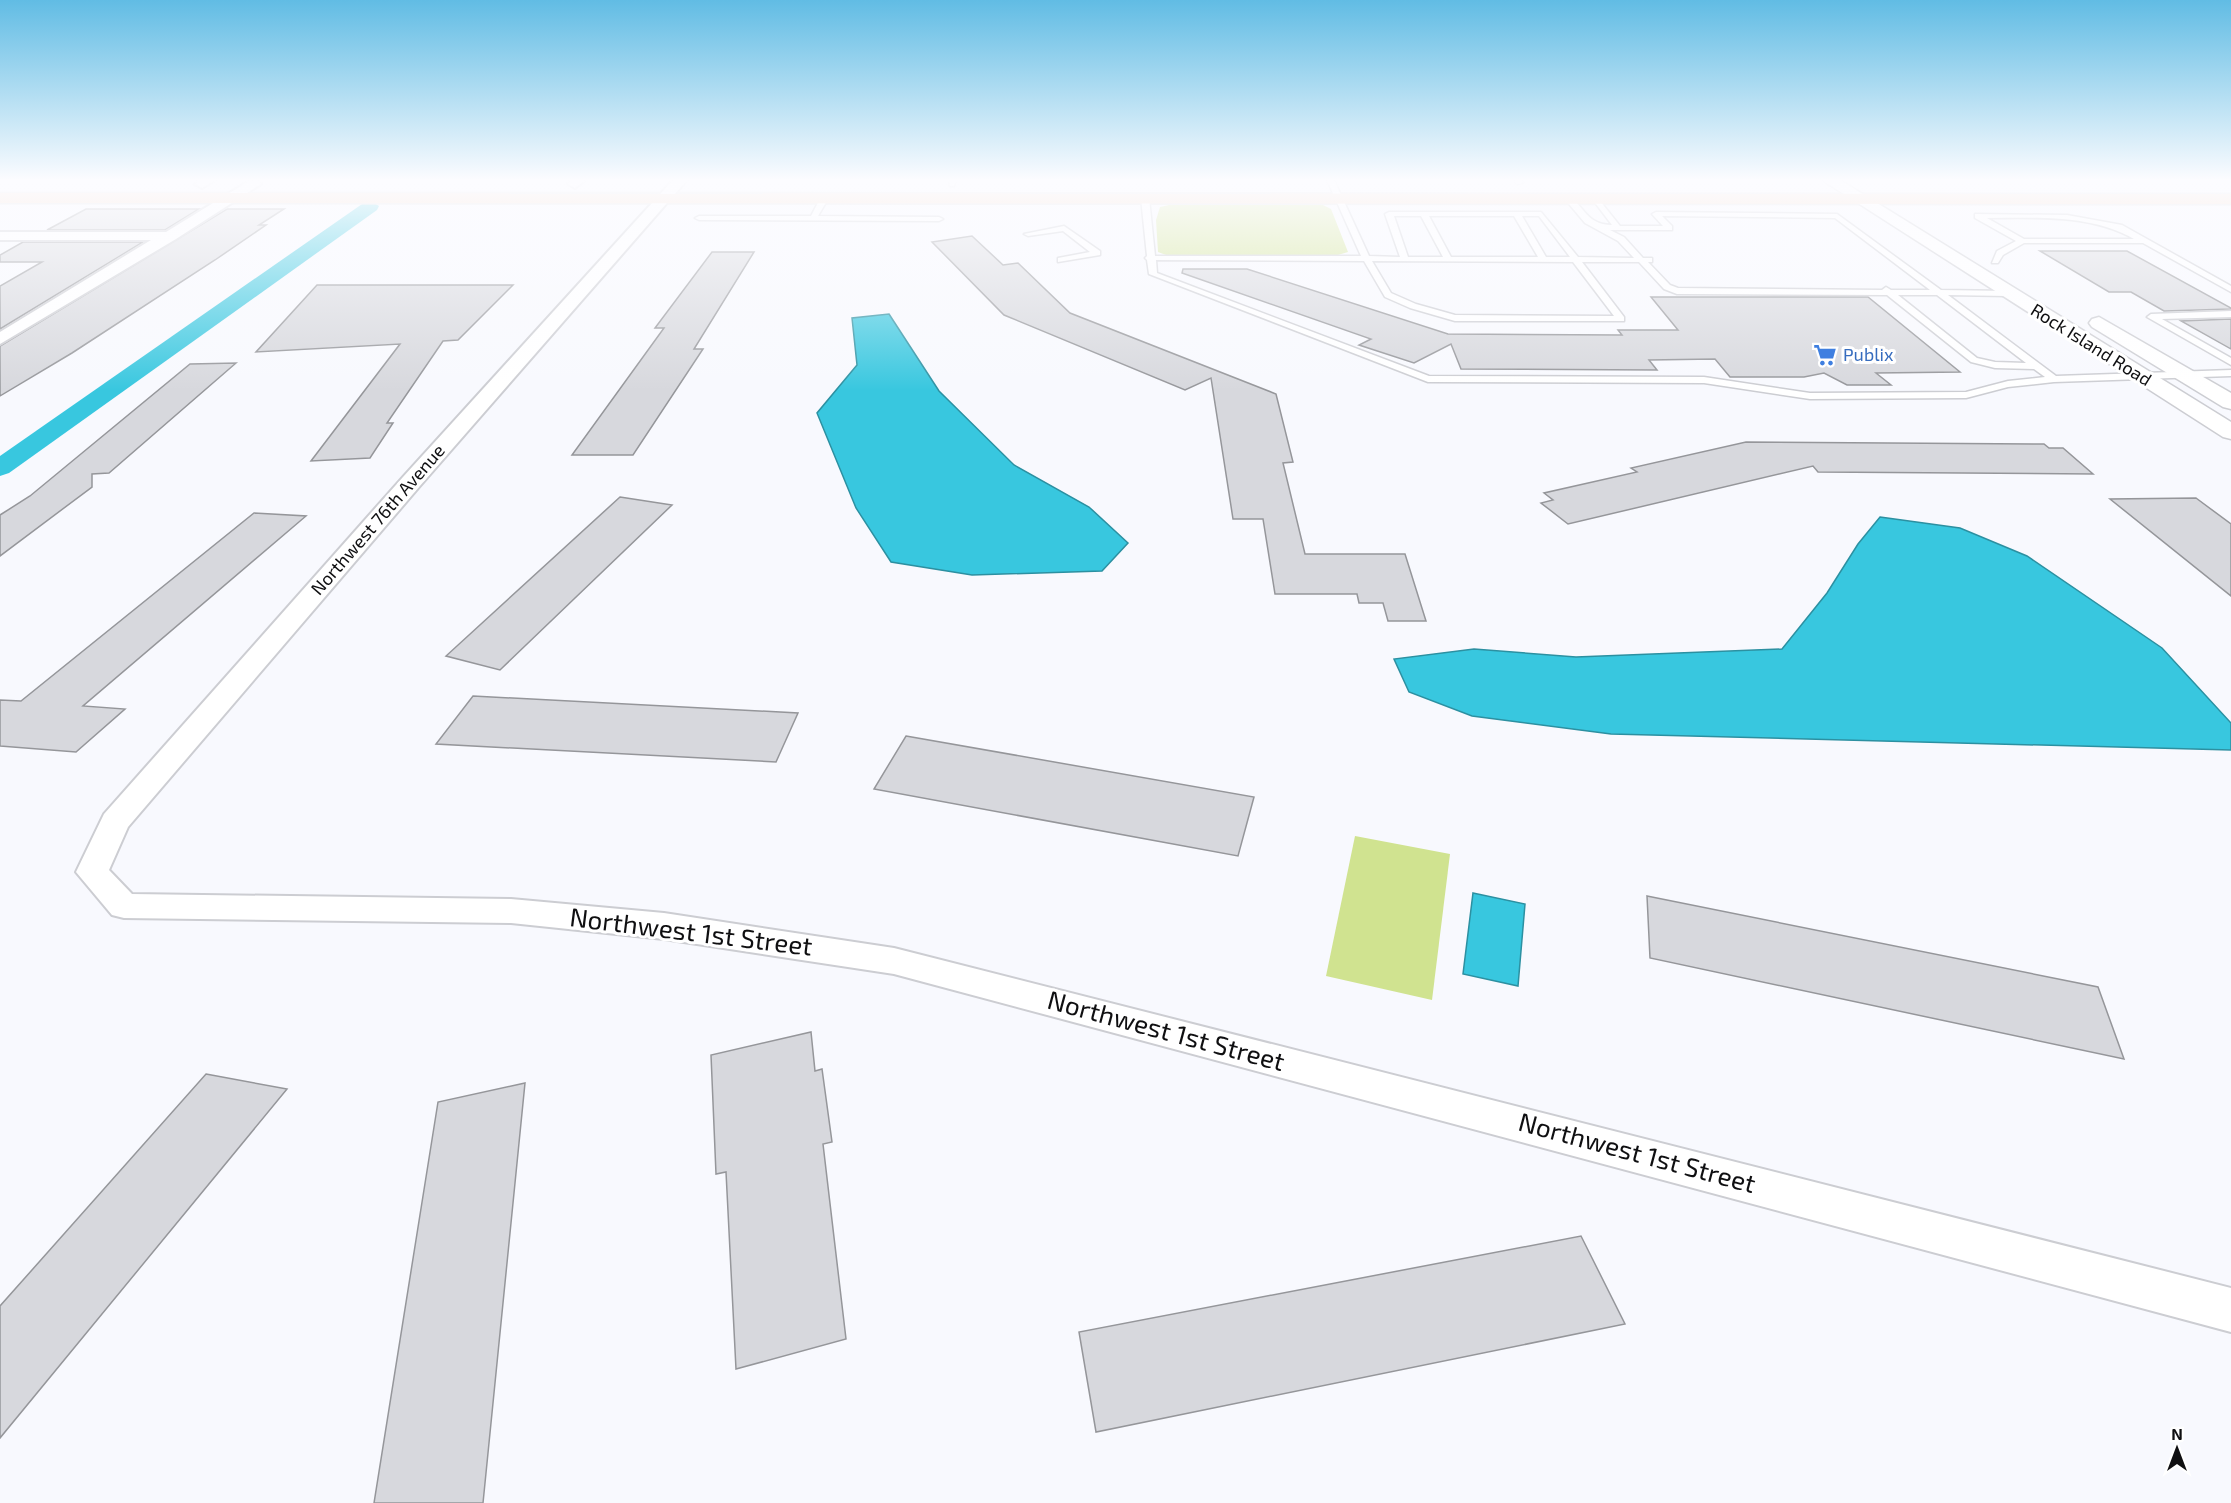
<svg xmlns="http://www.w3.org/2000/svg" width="2231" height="1503" font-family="'Exo 2',sans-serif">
  <rect width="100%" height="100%" fill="#f8f9fe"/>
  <!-- green -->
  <g fill="#d0e390">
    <polygon points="1169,205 1323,205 1331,209 1348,252 1338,255 1166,255 1158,252 1156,220 1160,207"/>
    <polygon points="1355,836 1450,854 1432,1000 1326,976"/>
  </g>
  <!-- water -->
  <g fill="#38c7df" stroke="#2c90a1" stroke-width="1.5">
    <polygon points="889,314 939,391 1014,465 1089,507 1128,543 1102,571 972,575 891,562 856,508 817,413 857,365 852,318"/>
    <polygon points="1880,517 1960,528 2027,556 2162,648 2231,723 2231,750 1611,734 1472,716 1409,692 1394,659 1474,649 1576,657 1782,649 1827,593 1858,544"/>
    <polygon points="1473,893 1525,904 1518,986 1463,974"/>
  </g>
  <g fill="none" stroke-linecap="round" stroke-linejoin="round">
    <!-- canal -->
    <polygon fill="#38c7df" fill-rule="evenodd" points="371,201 379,206 377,210 9,473 0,476 0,456 365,202"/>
  </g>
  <!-- building -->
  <g fill="#d7d8dd" stroke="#95969a" stroke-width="1.5">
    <polygon points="86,209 199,209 165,230 47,230"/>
    <polygon points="227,209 284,209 259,225 266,225 215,260 72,353 0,396 0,346"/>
    <polygon points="972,236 1003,265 1018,263 1070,313 1276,394 1293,462 1283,463 1305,554 1405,554 1426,621 1388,621 1383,603 1359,603 1357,594 1275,594 1263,519 1233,519 1211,378 1185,390 1004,315 932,242"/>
    <polygon points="23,242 143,242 0,329 0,286 42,262 0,262 0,255"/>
    <polygon points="2040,251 2127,251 2231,308 2231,309 2164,311 2131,292 2109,292"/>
    <polygon points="712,252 754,252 694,349 703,349 633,455 572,455 664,328 655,328"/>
    <polygon points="1183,269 1247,269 1448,334 1622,335 1618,330 1678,330 1651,297 1868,297 1960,372 1876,373 1891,385 1847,385 1824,373 1804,377 1730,377 1715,359 1649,360 1657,370 1461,369 1451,344 1414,363 1359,345 1371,339 1182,273"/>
    <polygon points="317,285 513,285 458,340 443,341 387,423 393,423 370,458 311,461 400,344 256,352"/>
    <polygon points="2231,319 2231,349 2181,321"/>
    <polygon points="236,363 109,473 92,474 92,487 0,556 0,515 30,496 190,364"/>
    <polygon points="1746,442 2044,444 2049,448 2063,448 2093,474 1818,472 1813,466 1568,524 1541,503 1553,500 1544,493 1637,472 1631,468"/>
    <polygon points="620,497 672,505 500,670 446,656"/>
    <polygon points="2196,498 2231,524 2231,596 2110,499"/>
    <polygon points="254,513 306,516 83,706 125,709 76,752 0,746 0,700 21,701"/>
    <polygon points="473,696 798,713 776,762 436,744"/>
    <polygon points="906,736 1254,797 1238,856 874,789"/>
    <polygon points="1647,896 2098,987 2124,1059 1650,958"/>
    <polygon points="811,1032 815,1071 822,1069 832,1142 823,1144 846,1339 736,1369 726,1172 716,1174 711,1055"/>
    <polygon points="206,1074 287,1089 0,1438 0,1306"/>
    <polygon points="525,1083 483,1503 374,1503 438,1102"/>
    <polygon points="1581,1236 1625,1324 1096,1432 1079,1332"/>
  </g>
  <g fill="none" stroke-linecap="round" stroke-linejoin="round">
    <!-- service casing -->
    <g stroke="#cccdd2" stroke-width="3">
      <g id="service">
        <polygon points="949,180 956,180 954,186 950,186"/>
        <path d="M1327,180H1334L1369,256L1400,257L1385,214L1389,212H1541L1578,257L1634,258L1618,241L1585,223L1564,198L1568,196C1586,207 1585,224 1612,225L1590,196H1596L1620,226H1663L1652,214L1656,212L1837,214L1941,290L2010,291V295L2007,296L1948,295L2056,376L2231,370V376L2054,382L2008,387L1966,398L1810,399L1704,383L1428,382L1149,274L1147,260L1145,258L1147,256L1141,198L1145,196L1149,198L1155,256H1361ZM1394,216H1421L1443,257H1408ZM1429,216H1514L1538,257H1451ZM1522,216H1539L1570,257H1546ZM1662,216L1835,218L1930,290H1891L1886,287L1882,290L1678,288L1670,285L1648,262H1652V258H1643L1624,237L1610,230H1672V226ZM1156,260L1364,261L1385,297L1410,308L1455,321H1624V317L1582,262H1639L1664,289L1677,294L1887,295L1971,362L1995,368L2034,369L2045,377L2008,381L1966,392L1810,393L1704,377L1429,376L1157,273ZM1372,261L1573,262L1614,316L1455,315L1416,304L1391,293ZM1898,295H1937L2026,363L1995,362L1977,358Z"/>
        <polygon points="1514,180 1521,180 1523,183 1517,184"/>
        <polygon points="821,197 828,199 818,216 939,217 943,219 939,221 699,220 695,218 699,216 811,216"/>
        <path d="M1975,214L2067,215L2122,225L2231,286V292L2143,243H2024L2003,255L1998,263H1992L1997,251L2016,241L1975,218ZM1987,218C2037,218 2090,214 2134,239H2024Z"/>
        <polygon points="1064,226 1100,251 1100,255 1058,262 1058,258 1090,252 1063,231 1028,236 1024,234"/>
        <polygon points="2231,311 2231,317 2162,319 2231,358 2231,365 2147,317 2151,314"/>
      </g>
    </g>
    <!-- minor casing -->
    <g stroke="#cccdd2" stroke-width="4">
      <g id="minor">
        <polygon points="199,180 215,180 202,188 195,184"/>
        <polygon points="571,180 585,180 575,188 568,184"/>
        <polygon points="673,180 687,180 419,487 128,827 109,870 132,894 511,899 664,913 894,948 2231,1288 2231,1332 894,974 664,939 511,923 124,918 112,915 76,872 104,814 403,477"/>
        <polygon points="249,181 259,181 261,184 176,239 0,344 0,332 151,240 0,240 0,232 166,232"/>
      </g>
    </g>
    <!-- secondary casing -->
    <g stroke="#cccdd2" stroke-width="3">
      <g id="secondary">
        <polygon points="1822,180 1840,180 2231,422 2231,439 2223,437"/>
        <polygon points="2099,317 2231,393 2231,409 2223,407 2092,327 2089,323 2092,319"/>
      </g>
    </g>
    <!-- primary casing -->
    <g stroke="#d4d4d4" stroke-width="3">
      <polygon id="primary" points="0,193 2231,194 2231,204 0,203"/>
    </g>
    <!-- service -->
    <use href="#service" fill="#fff" fill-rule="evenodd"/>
    <!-- minor -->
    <use href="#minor" fill="#fff" fill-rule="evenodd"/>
    <!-- secondary -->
    <use href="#secondary" fill="#fff" fill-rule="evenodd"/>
    <!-- primary -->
    <use href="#primary" fill="#f6d0b5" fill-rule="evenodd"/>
  </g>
  <!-- sky -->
  <linearGradient id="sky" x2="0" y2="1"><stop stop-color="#61bce4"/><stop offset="0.46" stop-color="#fcfcff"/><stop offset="1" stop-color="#fcfcff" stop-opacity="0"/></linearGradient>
  <rect width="2231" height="391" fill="url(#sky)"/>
  <!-- icons -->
  <defs>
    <g id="supermarket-bare" transform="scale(1.8)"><path d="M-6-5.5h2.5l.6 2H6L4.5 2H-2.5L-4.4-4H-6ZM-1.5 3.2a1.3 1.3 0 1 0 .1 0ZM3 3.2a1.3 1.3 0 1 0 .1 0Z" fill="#3f7fe0" stroke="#fff" stroke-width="2.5" paint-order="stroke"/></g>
  </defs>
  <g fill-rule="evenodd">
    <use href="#supermarket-bare" x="1825" y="355"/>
  </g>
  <g text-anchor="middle" stroke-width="6" stroke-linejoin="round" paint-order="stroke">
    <!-- far-street labels -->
    <g font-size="18" fill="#0f0f11" stroke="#fff">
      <text transform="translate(2091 345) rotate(32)" y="6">Rock Island Road</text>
      <text transform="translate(378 520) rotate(-49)" y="6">Northwest 76th Avenue</text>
    </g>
    <!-- far-shop labels -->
    <g font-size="18" fill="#366cbe" stroke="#fff" text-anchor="start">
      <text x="1843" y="361">Publix</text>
    </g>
    <!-- near-street labels -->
    <g font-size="26" fill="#0f0f11" stroke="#fff">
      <text transform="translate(691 932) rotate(7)" y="9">Northwest 1st Street</text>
      <text transform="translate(1166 1031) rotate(15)" y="9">Northwest 1st Street</text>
      <text transform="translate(1637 1153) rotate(15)" y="9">Northwest 1st Street</text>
    </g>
  </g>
  <!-- north arrow -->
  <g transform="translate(2177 1449)" stroke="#ffffff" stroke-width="4.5" paint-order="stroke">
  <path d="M0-4.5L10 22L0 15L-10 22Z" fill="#0f0f11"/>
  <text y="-9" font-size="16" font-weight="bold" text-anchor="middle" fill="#0f0f11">N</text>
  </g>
</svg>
